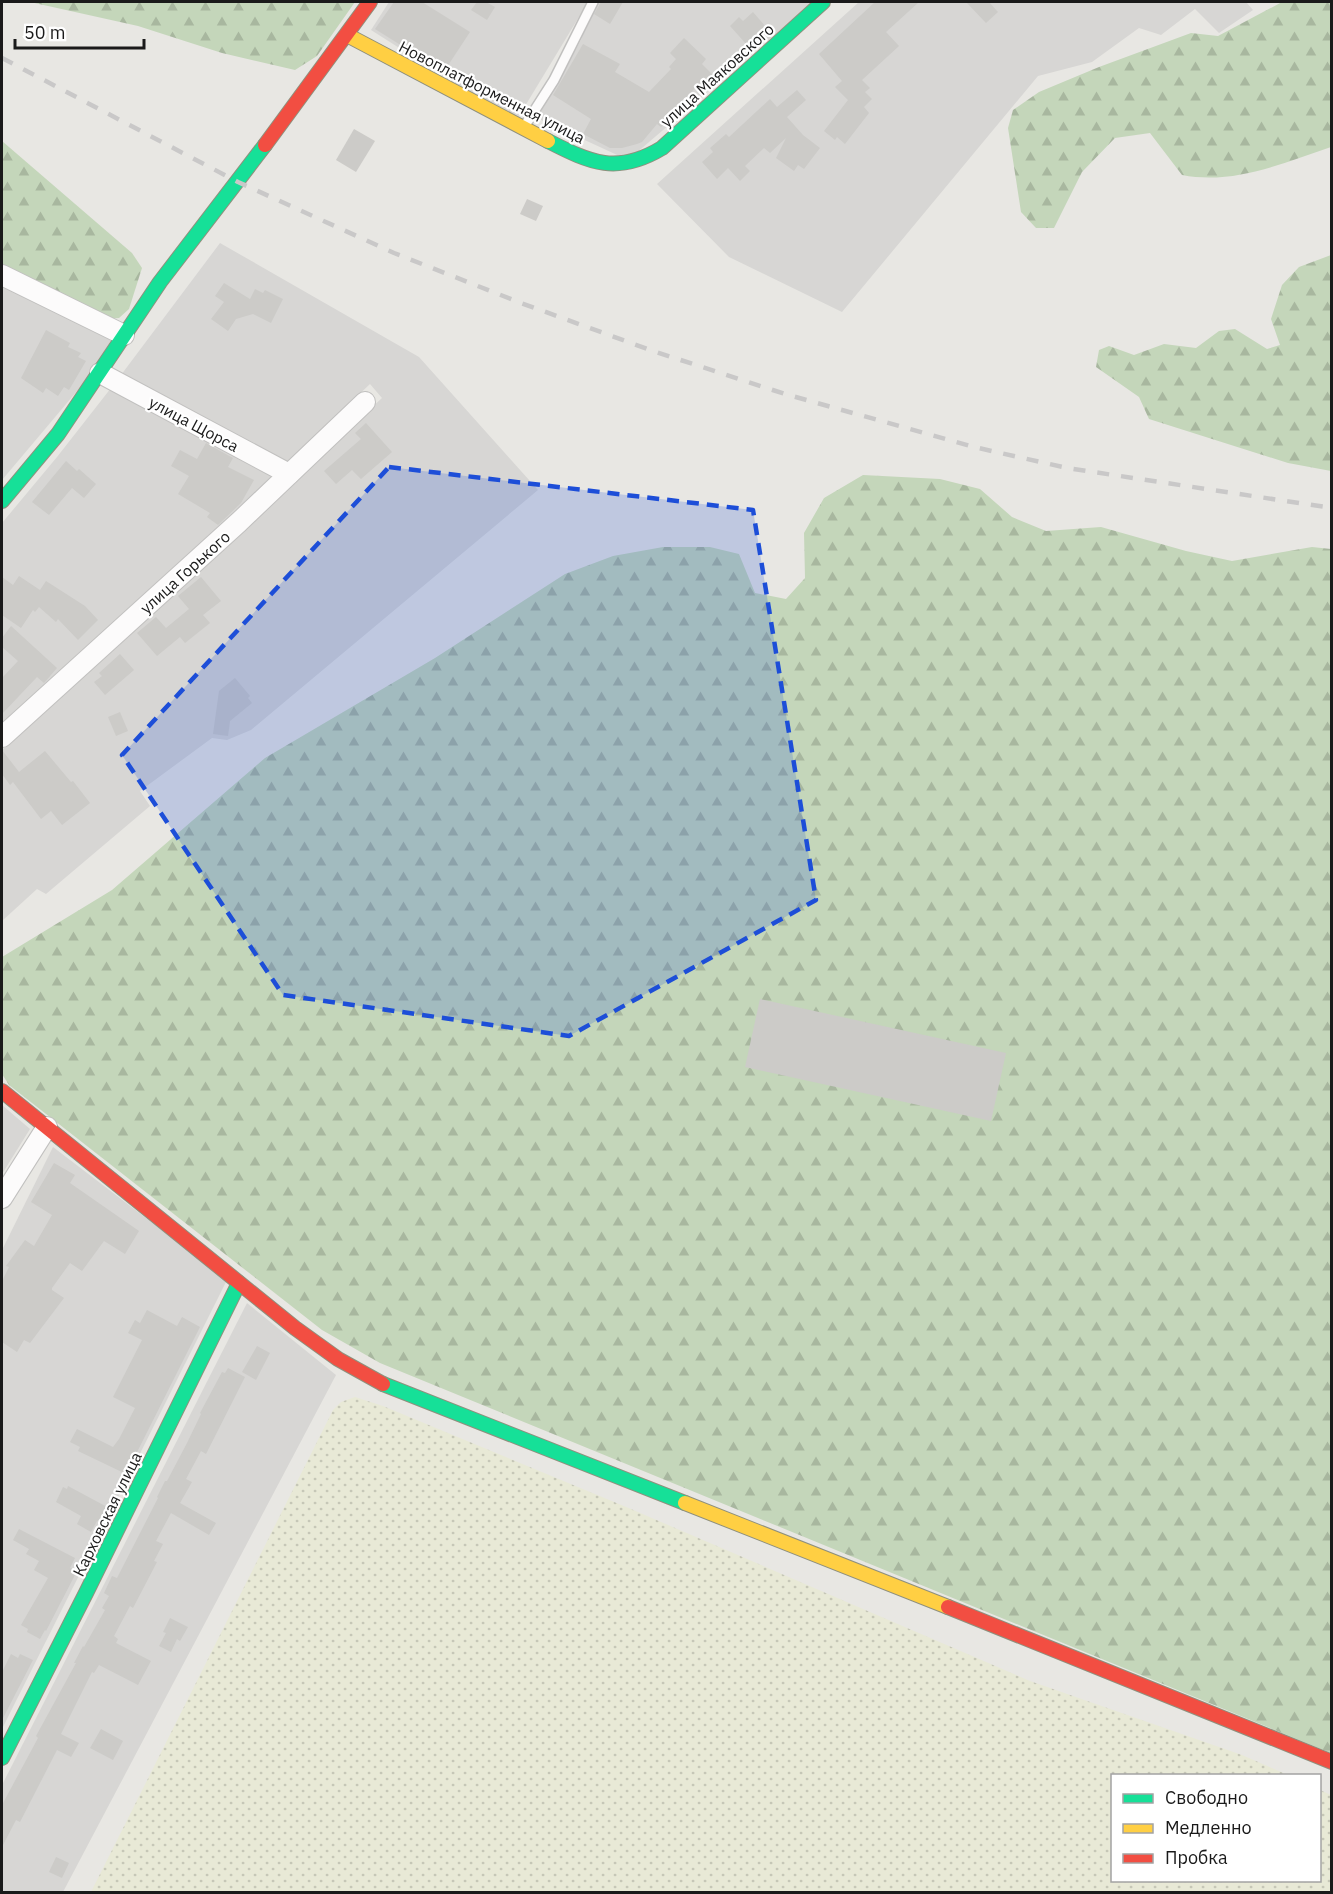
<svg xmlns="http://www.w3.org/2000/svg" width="1333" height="1894" font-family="'IBM Plex Sans',sans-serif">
  <defs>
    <pattern id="farmland-dots" width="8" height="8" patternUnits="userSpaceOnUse" patternTransform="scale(1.5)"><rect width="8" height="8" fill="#e8e9d6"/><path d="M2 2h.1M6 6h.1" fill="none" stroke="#c6c7b7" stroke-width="1.8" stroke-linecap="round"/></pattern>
    <pattern id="forest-firs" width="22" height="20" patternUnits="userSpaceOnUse" patternTransform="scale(1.5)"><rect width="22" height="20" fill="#c4d6ba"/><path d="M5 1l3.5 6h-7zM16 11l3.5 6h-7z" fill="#a8b79f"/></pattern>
  </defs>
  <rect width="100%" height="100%" fill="#e8e7e3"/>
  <!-- residential -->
  <g fill="#d7d6d4">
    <polygon points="389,2 588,2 519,116 475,96 371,30"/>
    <polygon points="598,2 813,2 628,160 537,118 581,40 589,16"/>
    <polygon points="859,2 1246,2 1253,10 1219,33 1195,9 1161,35 1139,28 1092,62 1038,76 842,312 729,257 657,184"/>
    <polygon points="220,243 419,357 538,490 251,730 227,740 212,738 140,791 150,806 46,894 37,889 2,921 2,750 382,398 370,384 285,465 121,375"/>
    <polygon points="2,283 113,337 88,378 2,480"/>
    <polygon points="111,388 274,476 247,507 2,730 2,523 57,457"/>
    <polygon points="2,1105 30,1129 2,1174"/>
    <polygon points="53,1147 227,1280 2,1729 2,1250"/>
    <polygon points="247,1303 336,1375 63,1892 2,1892 2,1785"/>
  </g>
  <!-- farmland -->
  <polygon fill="url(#farmland-dots)" points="355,1397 383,1406 631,1509 1030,1681 1242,1755 1288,1775 1112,1776 1112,1880 1320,1880 1320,1790 1331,1795 1331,1892 91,1892 333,1410 341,1402"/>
  <!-- forest -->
  <g fill="url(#forest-firs)">
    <polygon points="30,2 355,2 317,56 295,70 222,53 138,26"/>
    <path d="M1282,2H1331V147C1283,163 1234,185 1182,175L1150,133L1115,138L1082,172L1054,228H1036L1021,212L1008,128L1013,110L1039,92L1099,67L1191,33L1218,36Z"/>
    <polygon points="2,141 132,253 142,268 129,309 119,318 106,319 2,267"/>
    <polygon points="1331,255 1331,471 1288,463 1149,419 1139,397 1096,367 1099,350 1109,346 1134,355 1164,344 1196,348 1219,331 1235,329 1267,349 1280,345 1271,319 1282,285 1299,267"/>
    <polygon points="863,475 940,479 980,489 1012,517 1046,531 1101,527 1186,551 1232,561 1312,547 1331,549 1331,1753 380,1363 322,1330 9,1085 2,1074 2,957 112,890 265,758 435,658 565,574 613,556 663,547 710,547 739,554 755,593 786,599 805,578 804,533 824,498"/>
  </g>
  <!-- building -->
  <g fill="#cccbc8">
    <polygon points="394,2 422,2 470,32 445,70 407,49 375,29"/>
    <polygon points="477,2 486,2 495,7 487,20 471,10"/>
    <polygon points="601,2 623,2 610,24 594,14"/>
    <polygon points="875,2 919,2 886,32 899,46 862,80 870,88 865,92 872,99 864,107 869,113 845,144 837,137 835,140 824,131 848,100 835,87 842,81 819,54"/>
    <polygon points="966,2 989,2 998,12 986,23"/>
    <polygon points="753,12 766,27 747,45 730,26 739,17 743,21"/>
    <polygon points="684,38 706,59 702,64 716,78 704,88 700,83 672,112 676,114 661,127 657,124 642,142 637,144 622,148 610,148 583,134 591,119 553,95 583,44 620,64 615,72 649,92 671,69 669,67 676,59 670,53"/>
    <polygon points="797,90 806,100 787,117 803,135 820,148 804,169 798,165 794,171 776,158 786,138 770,153 764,148 745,166 750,171 740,181 728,168 717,179 702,162 713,152 710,148 726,134 729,137 770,99 777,107"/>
    <polygon points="354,129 375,141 356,172 336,160"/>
    <polygon points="527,199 543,206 536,221 520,214"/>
    <polygon points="224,283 250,299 255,289 263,293 265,290 283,299 271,323 253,314 236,319 228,331 211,319 224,302 215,296"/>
    <polygon points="46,330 70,343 68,347 81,353 78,357 86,361 69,390 64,387 58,396 46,388 43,393 21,378"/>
    <polygon points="366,423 392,452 361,479 352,470 336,484 324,471 361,439 355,433"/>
    <polygon points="206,443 233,458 228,467 254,480 241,503 218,525 207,517 210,513 178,494 189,476 171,466 180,450 197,459"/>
    <polygon points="66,461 77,471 79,469 96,484 84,498 72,488 49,515 32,502"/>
    <polygon points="19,576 40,590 46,581 85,606 98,620 78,640 58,619 56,622 39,607 35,612 33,610 21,628 2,615 2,577 13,585"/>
    <polygon points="201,577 221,601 203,615 210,623 185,643 180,637 157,656 137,633 156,617 166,628 189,609 178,596"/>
    <polygon points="11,626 57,668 44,683 37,677 2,714 2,678 18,661 2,647 2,638"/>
    <polygon points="120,654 134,670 105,695 94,682 102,676 99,673"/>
    <polygon points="235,678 250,696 248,698 252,703 230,721 228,736 213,734 219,691"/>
    <polygon points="120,712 128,731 116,736 108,717"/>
    <polygon points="2,750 19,772 45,751 71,782 73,781 90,803 62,825 51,811 41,819 13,782 10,785 2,774"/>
    <polygon points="760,999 1006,1053 991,1121 745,1067"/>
    <polygon points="54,1163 75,1175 70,1183 139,1231 125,1254 104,1241 82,1271 70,1263 52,1288 52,1290 64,1298 30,1343 24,1340 17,1352 2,1342 2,1281 9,1267 6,1266 25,1240 34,1246 52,1215 31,1202"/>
    <polygon points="147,1310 177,1326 182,1317 200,1327 126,1474 78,1451 80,1447 70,1442 77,1429 113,1447 119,1439 135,1408 113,1397 142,1340 128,1333 135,1320 140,1323"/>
    <polygon points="257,1346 270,1353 256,1380 242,1372"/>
    <polygon points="228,1368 245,1377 206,1454 201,1451 186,1479 192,1482 180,1503 216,1523 209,1535 171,1513 156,1541 163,1544 154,1561 157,1562 133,1608 130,1606 114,1636 118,1639 116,1643 151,1661 138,1685 99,1665 94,1673 92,1672 61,1734 79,1743 71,1757 57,1750 20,1822 16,1820 2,1847 2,1805 38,1738 36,1736 76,1663 74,1663 83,1646 84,1647 105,1610 102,1608 109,1596 104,1593 112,1576 117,1578 158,1498 157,1497 165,1481 167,1481 187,1443 201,1414 200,1413 222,1372 225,1373"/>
    <polygon points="68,1486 109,1508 101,1523 97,1521 91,1532 77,1524 81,1516 56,1502 63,1487 67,1489"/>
    <polygon points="19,1529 75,1558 70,1568 77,1571 46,1631 45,1630 40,1639 27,1632 28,1629 21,1625 48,1578 34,1570 39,1561 26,1554 29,1549 13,1540"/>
    <polygon points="170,1618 188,1627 180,1641 177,1639 171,1652 159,1646 166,1633 163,1632"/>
    <polygon points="11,1654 18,1658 20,1654 33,1660 2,1720 2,1672"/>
    <polygon points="101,1729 123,1741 113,1760 90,1748"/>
    <polygon points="56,1857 69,1863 62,1878 49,1872"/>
  </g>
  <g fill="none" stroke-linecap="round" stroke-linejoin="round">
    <!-- lane casing -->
    <g stroke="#c1c0bf" stroke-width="12">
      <polyline id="lane" points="524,127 554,80 593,2"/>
    </g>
    <!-- street casing -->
    <g stroke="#c1c0bf" stroke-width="22">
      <g id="street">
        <polyline points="2,275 124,335"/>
        <polyline points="100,373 289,474"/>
        <polyline points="2,737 239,522 365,402"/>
        <polyline points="2,1198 47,1127"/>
      </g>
    </g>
    <!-- fast casing -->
    <g stroke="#8f907d" stroke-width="16">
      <g id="fast">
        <path d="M548,141C591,163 617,175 662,148L823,2"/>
        <polyline points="2,501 58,434 160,282 265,145"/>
        <polyline points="383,1384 685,1503"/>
        <polyline points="2,1758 86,1593 239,1283"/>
      </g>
    </g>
    <!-- slow casing -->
    <g stroke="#8f907d" stroke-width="16">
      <g id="slow">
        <polyline points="347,35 548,141"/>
        <polyline points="685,1503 948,1607"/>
      </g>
    </g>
    <!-- jam casing -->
    <g stroke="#8f907d" stroke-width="16">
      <g id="jam">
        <polyline points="265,145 370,2"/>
        <polyline points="2,1091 295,1328 338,1359 383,1384"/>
        <polyline points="948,1607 1332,1762"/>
      </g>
    </g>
    <!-- lane -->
    <use href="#lane" stroke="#fcfbfb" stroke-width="9"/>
    <!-- street -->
    <use href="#street" stroke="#fcfbfb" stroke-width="20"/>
    <!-- fast -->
    <use href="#fast" stroke="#16e098" stroke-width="14"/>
    <!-- slow -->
    <use href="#slow" stroke="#ffcf43" stroke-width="14"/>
    <!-- jam -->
    <use href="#jam" stroke="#f24e42" stroke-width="14"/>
    <!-- rail -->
    <polyline stroke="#c9c8c8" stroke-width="4.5" stroke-dasharray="12 12" stroke-linecap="butt" points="2,58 238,182 394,253 521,303 653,351 785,394 974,447 1067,468 1332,508"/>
  </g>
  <!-- marked area -->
  <path fill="#1d4ed8" fill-opacity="0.2" stroke="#1d4ed8" stroke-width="4.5" stroke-dasharray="12 8" stroke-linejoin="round" d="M389,467L753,510L816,900L569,1036L283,995L122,755Z"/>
  <g text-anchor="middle" stroke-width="4.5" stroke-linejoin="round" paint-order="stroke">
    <!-- street labels -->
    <g font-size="16" fill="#1a1a1a" stroke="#fff">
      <text transform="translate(717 75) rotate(-42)" y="6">улица Маяковского</text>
      <text transform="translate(492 92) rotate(27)" y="6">Новоплатформенная улица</text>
      <text transform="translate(194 424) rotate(28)" y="6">улица Щорса</text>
      <text transform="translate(185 572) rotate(-42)" y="6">улица Горького</text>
      <text transform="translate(107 1514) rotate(-64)" y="6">Карховская улица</text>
    </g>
  </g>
  <!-- border -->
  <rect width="1333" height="1894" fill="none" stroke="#1a1a1a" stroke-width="6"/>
  <!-- legend -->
  <rect x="1111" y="1774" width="210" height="108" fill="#ffffff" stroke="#a3a3a3" stroke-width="1.5"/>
  <rect x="1123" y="1794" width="30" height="9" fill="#16e098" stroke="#a3a3a3" stroke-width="1.5"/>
  <text x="1165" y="1804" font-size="18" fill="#1a1a1a">Свободно</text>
  <rect x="1123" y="1824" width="30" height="9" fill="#ffcf43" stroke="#a3a3a3" stroke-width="1.5"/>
  <text x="1165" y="1834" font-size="18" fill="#1a1a1a">Медленно</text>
  <rect x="1123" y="1854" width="30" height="9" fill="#f24e42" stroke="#a3a3a3" stroke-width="1.5"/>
  <text x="1165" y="1864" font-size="18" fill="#1a1a1a">Пробка</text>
  <!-- scale -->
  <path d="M15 39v9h129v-9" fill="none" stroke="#1a1a1a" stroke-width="3"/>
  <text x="24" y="39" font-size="18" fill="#1a1a1a" stroke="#ffffff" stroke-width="4.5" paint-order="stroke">50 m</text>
</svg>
